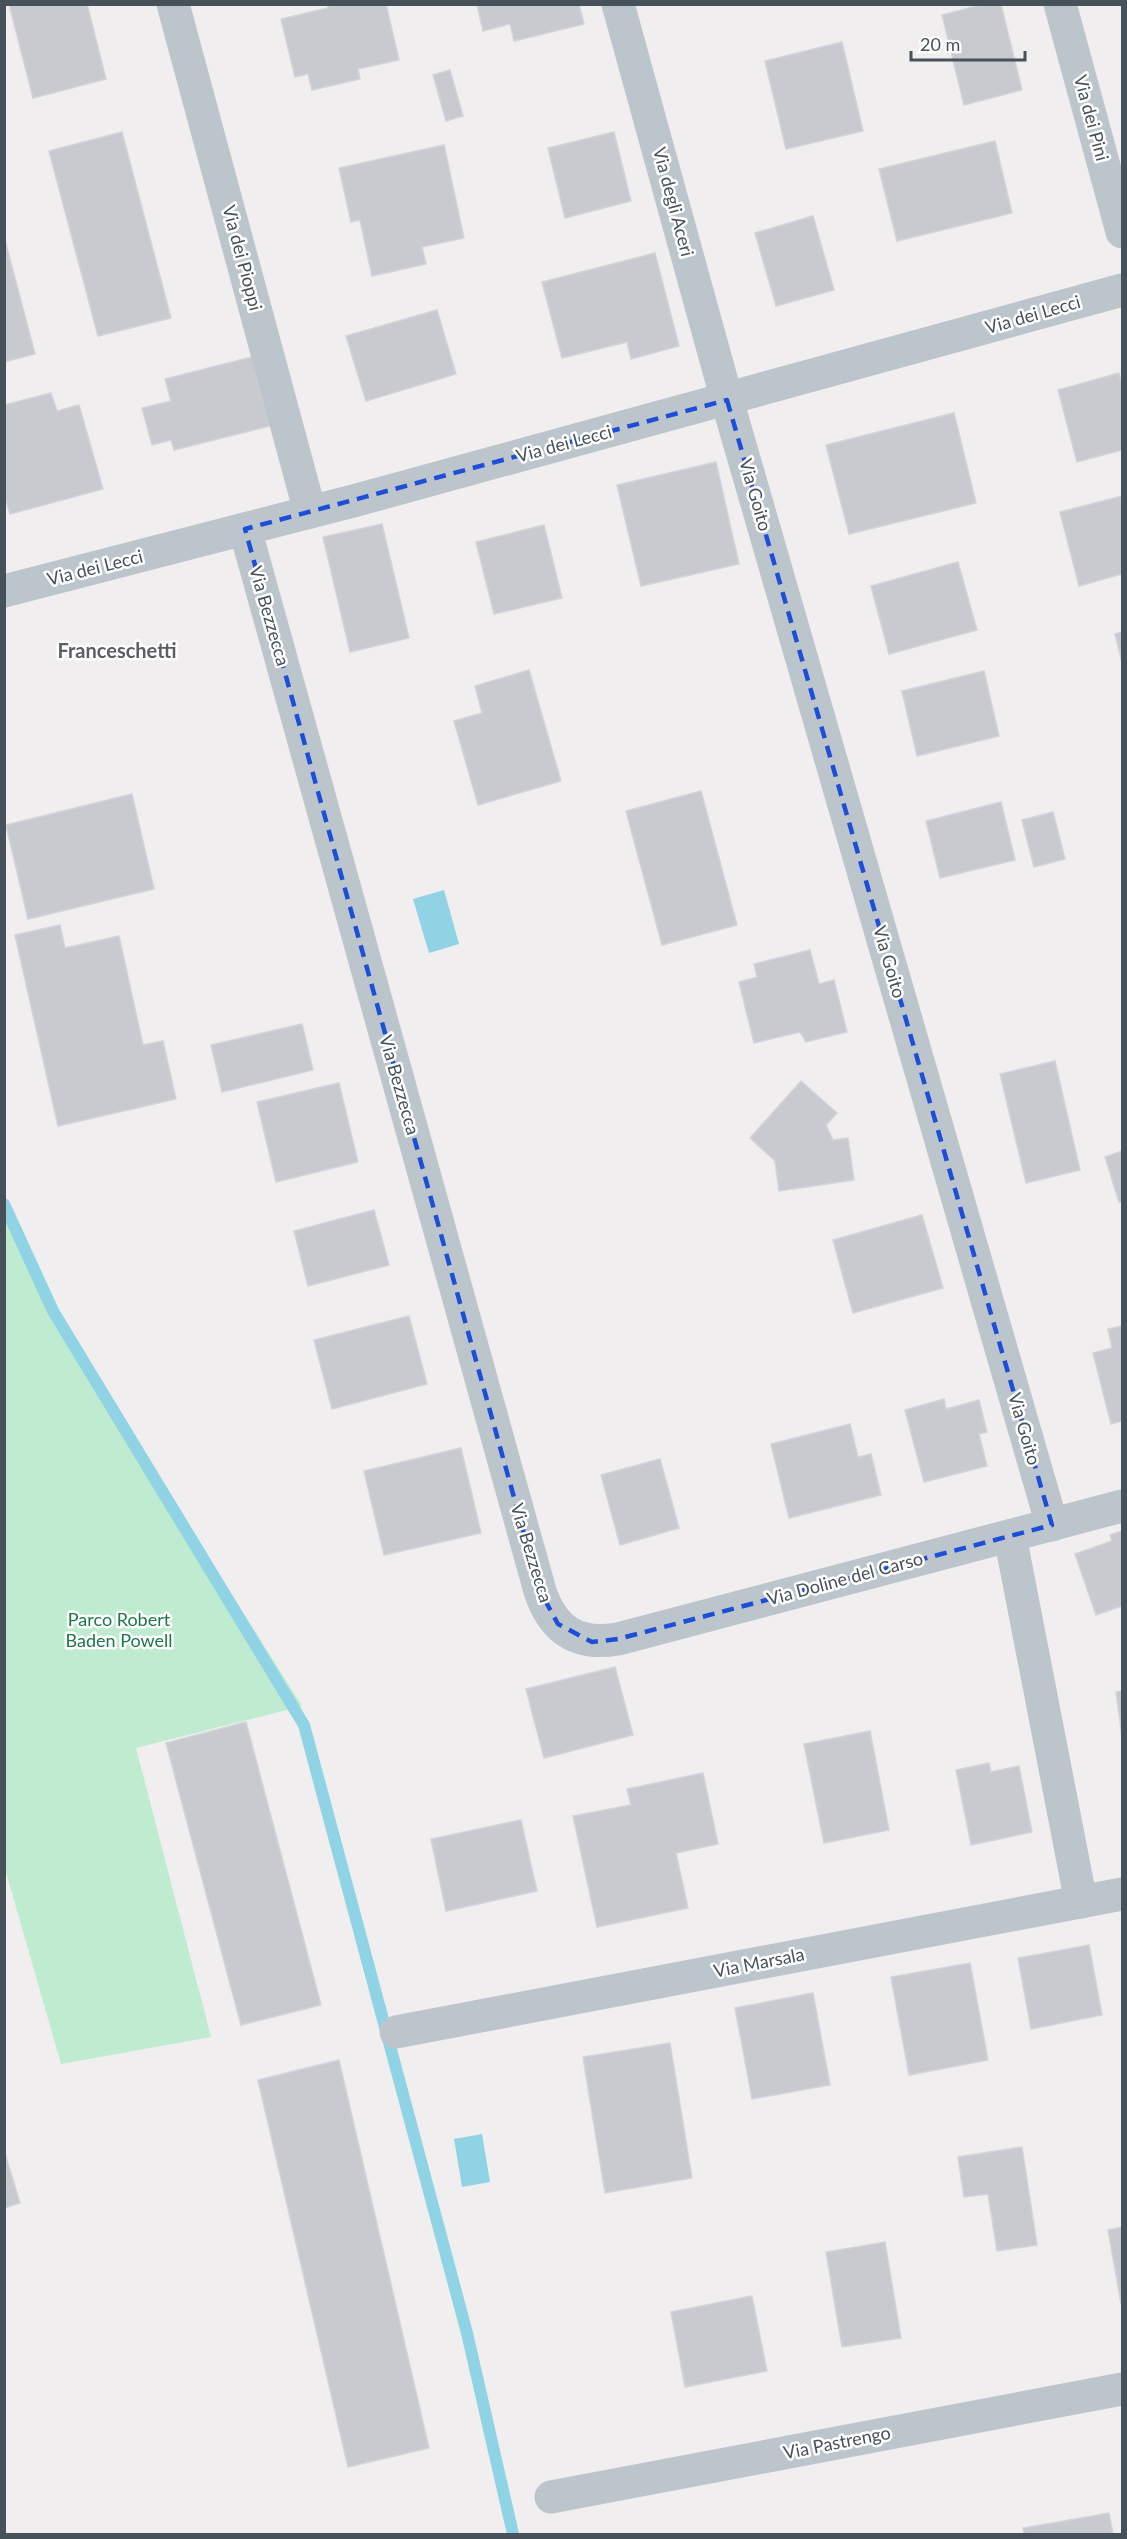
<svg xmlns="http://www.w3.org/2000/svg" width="1127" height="2539" font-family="Lato,sans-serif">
  <rect width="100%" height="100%" fill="#f0eeee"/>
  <!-- green -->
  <polygon fill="#bfebd0" points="4,1206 53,1311 302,1706 136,1748 211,2037 61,2064 5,1869"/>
  <!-- water -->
  <g fill="#8fd3e5">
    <polygon points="444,890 459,944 429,953 413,899"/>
    <polygon points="482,2134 490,2182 462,2187 454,2139"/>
  </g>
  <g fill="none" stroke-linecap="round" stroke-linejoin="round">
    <!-- stream -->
    <polyline stroke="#8fd3e5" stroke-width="12" points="4,1204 53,1311 304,1725 467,2333 513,2534"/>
  </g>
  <!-- building -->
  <g fill="#c8cad0" stroke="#d2d4d9" stroke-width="1.5">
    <polygon points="9,4 87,4 106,79 33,98"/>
    <polygon points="328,4 386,4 399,60 358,69 360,79 312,90 308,74 295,77 281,19 328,8"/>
    <polygon points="477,4 579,4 584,24 514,41 510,24 483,31"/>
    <polygon points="984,4 1001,4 1022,90 964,105 942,15"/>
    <polygon points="842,42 863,131 786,149 765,61"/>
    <polygon points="450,70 463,116 446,121 433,75"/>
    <polygon points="122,132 171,318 98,336 49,151"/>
    <polygon points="614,132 631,201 565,218 548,148"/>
    <polygon points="995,141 1012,213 897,241 879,169"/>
    <polygon points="444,145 464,238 422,247 426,264 372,276 360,220 351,222 339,168"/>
    <polygon points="813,216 834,290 776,306 755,233"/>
    <polygon points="4,236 35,354 4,362"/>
    <polygon points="655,253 679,346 631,359 627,342 562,358 542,282"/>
    <polygon points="437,310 456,374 366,401 346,336"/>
    <polygon points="252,357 270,426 174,450 171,440 152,445 142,408 171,401 165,379"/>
    <polygon points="1119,373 1122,385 1122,450 1077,462 1058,390"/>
    <polygon points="51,393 57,411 79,405 103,489 10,514 4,493 4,405"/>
    <polygon points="954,413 976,503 849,534 826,445"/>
    <polygon points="716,462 739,564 641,586 617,485"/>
    <polygon points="1122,496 1122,574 1079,586 1060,512"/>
    <polygon points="382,524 409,638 350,652 323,537"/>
    <polygon points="544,525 562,598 494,614 476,542"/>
    <polygon points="958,562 977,630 889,654 871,586"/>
    <polygon points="1122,632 1122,662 1115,634"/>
    <polygon points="529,670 561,781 478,805 454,721 482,713 475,686"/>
    <polygon points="984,671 999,736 917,756 902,691"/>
    <polygon points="701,791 737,925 662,945 626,811"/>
    <polygon points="132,794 154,889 28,919 6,825"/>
    <polygon points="1001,802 1015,860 940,878 926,821"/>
    <polygon points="1053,812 1065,859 1034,867 1022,820"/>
    <polygon points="60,925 65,948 119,936 143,1045 163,1041 176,1099 58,1126 15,935"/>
    <polygon points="810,950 819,984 834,980 847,1032 806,1042 800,1032 754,1043 739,982 757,977 754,964"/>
    <polygon points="302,1024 313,1070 222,1092 211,1045"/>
    <polygon points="1055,1061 1080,1170 1026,1183 1000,1074"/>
    <polygon points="801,1081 837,1113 826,1125 833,1140 848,1138 854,1180 779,1191 775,1161 750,1138"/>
    <polygon points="339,1083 358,1162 276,1182 257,1102"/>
    <polygon points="1122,1151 1122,1201 1119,1202 1105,1157"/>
    <polygon points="374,1210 389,1265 308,1286 294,1231"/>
    <polygon points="922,1215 943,1288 853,1313 833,1240"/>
    <polygon points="409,1316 427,1384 332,1409 314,1340"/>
    <polygon points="1122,1326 1122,1421 1111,1424 1093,1353 1112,1348 1108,1329"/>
    <polygon points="944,1399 946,1409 979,1400 987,1432 979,1434 987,1466 924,1482 905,1410"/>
    <polygon points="850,1424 858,1457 871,1454 881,1495 789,1518 771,1444"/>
    <polygon points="461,1448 481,1533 384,1555 364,1471"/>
    <polygon points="660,1459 679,1528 620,1545 601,1475"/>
    <polygon points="1122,1531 1122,1606 1096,1615 1075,1554 1112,1541 1110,1535"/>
    <polygon points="615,1667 633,1735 544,1758 526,1689"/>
    <polygon points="1122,1691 1122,1736 1116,1692"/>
    <polygon points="246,1722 321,2005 241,2025 166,1743"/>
    <polygon points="870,1731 889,1830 824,1843 804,1744"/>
    <polygon points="989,1763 991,1772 1019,1766 1032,1832 971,1845 956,1770"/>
    <polygon points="703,1773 718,1844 676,1853 688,1908 597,1927 573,1816 631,1805 627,1789"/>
    <polygon points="521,1820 537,1891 446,1911 431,1839"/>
    <polygon points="1089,1945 1102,2015 1031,2029 1018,1958"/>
    <polygon points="970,1963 988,2060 909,2075 891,1977"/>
    <polygon points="813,1993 830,2085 752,2099 735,2008"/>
    <polygon points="670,2043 692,2178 605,2193 583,2057"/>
    <polygon points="339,2060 429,2448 348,2467 258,2080"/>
    <polygon points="1022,2147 1037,2245 997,2251 988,2194 964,2197 958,2157"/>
    <polygon points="4,2150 20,2203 4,2208"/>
    <polygon points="1122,2227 1122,2303 1121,2303 1108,2230"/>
    <polygon points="885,2242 901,2338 842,2347 826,2252"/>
    <polygon points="752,2296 767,2371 685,2387 671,2312"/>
    <polygon points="1109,2513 1113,2534 1024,2534 1023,2528"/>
  </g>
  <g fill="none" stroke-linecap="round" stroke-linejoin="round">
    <!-- minor -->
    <g stroke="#bdc5cc" stroke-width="33">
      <polyline points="173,4 310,512"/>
      <polyline points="618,4 727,400 1052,1525"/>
      <polyline points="1060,4 1122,232"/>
      <path d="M245,529L540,1591C553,1630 577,1646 618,1639L1122,1506"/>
      <polyline points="4,591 357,500 1122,290"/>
      <polyline points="1010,1536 1081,1902"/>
      <polyline points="396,2032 1122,1894"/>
      <polyline points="551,2497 1122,2389"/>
    </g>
  </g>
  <!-- marked area -->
  <path fill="none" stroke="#1d4ed8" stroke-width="4.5" stroke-dasharray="12 8" stroke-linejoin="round" d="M727,400L1052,1525L618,1639L592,1642L558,1624L540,1591L245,529Z"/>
  <g text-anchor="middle" stroke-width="5" stroke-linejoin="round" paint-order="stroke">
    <!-- street labels -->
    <g font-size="18" fill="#47515a" stroke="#fff">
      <text transform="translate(1091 118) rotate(75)" y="6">Via dei Pini</text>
      <text transform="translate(673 202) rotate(75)" y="6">Via degli Aceri</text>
      <text transform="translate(242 258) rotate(75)" y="6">Via dei Pioppi</text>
      <text transform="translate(1033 315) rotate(-16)" y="6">Via dei Lecci</text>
      <text transform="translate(564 444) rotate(-15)" y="6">Via dei Lecci</text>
      <text transform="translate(755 495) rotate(74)" y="6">Via Goito</text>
      <text transform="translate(95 568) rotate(-14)" y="6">Via dei Lecci</text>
      <text transform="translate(269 616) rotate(74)" y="6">Via Bezzecca</text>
      <text transform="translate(889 962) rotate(74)" y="6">Via Goito</text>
      <text transform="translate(399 1085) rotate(74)" y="6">Via Bezzecca</text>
      <text transform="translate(1024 1429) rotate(74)" y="6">Via Goito</text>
      <text transform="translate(531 1553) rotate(73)" y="6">Via Bezzecca</text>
      <text transform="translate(845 1579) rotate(-15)" y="6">Via Doline del Carso</text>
      <text transform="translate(759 1963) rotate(-11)" y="6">Via Marsala</text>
      <text transform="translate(837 2443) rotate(-11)" y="6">Via Pastrengo</text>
    </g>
    <!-- park labels -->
    <g font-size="18" fill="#1d764a" stroke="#fff">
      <text x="119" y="1626">Parco Robert<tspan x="119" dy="21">Baden Powell</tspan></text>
    </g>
    <!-- neighbourhood labels -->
    <g font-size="20" font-weight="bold" fill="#5b5e62" stroke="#fff">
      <text x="117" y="658">Franceschetti</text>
    </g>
  </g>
  <!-- border -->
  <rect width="1127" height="2539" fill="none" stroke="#47515a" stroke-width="12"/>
  <!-- scale -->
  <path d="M911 51v9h114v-9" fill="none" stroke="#47515a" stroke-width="3"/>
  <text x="920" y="51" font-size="18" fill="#47515a" stroke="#ffffff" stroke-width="4.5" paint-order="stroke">20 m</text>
</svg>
